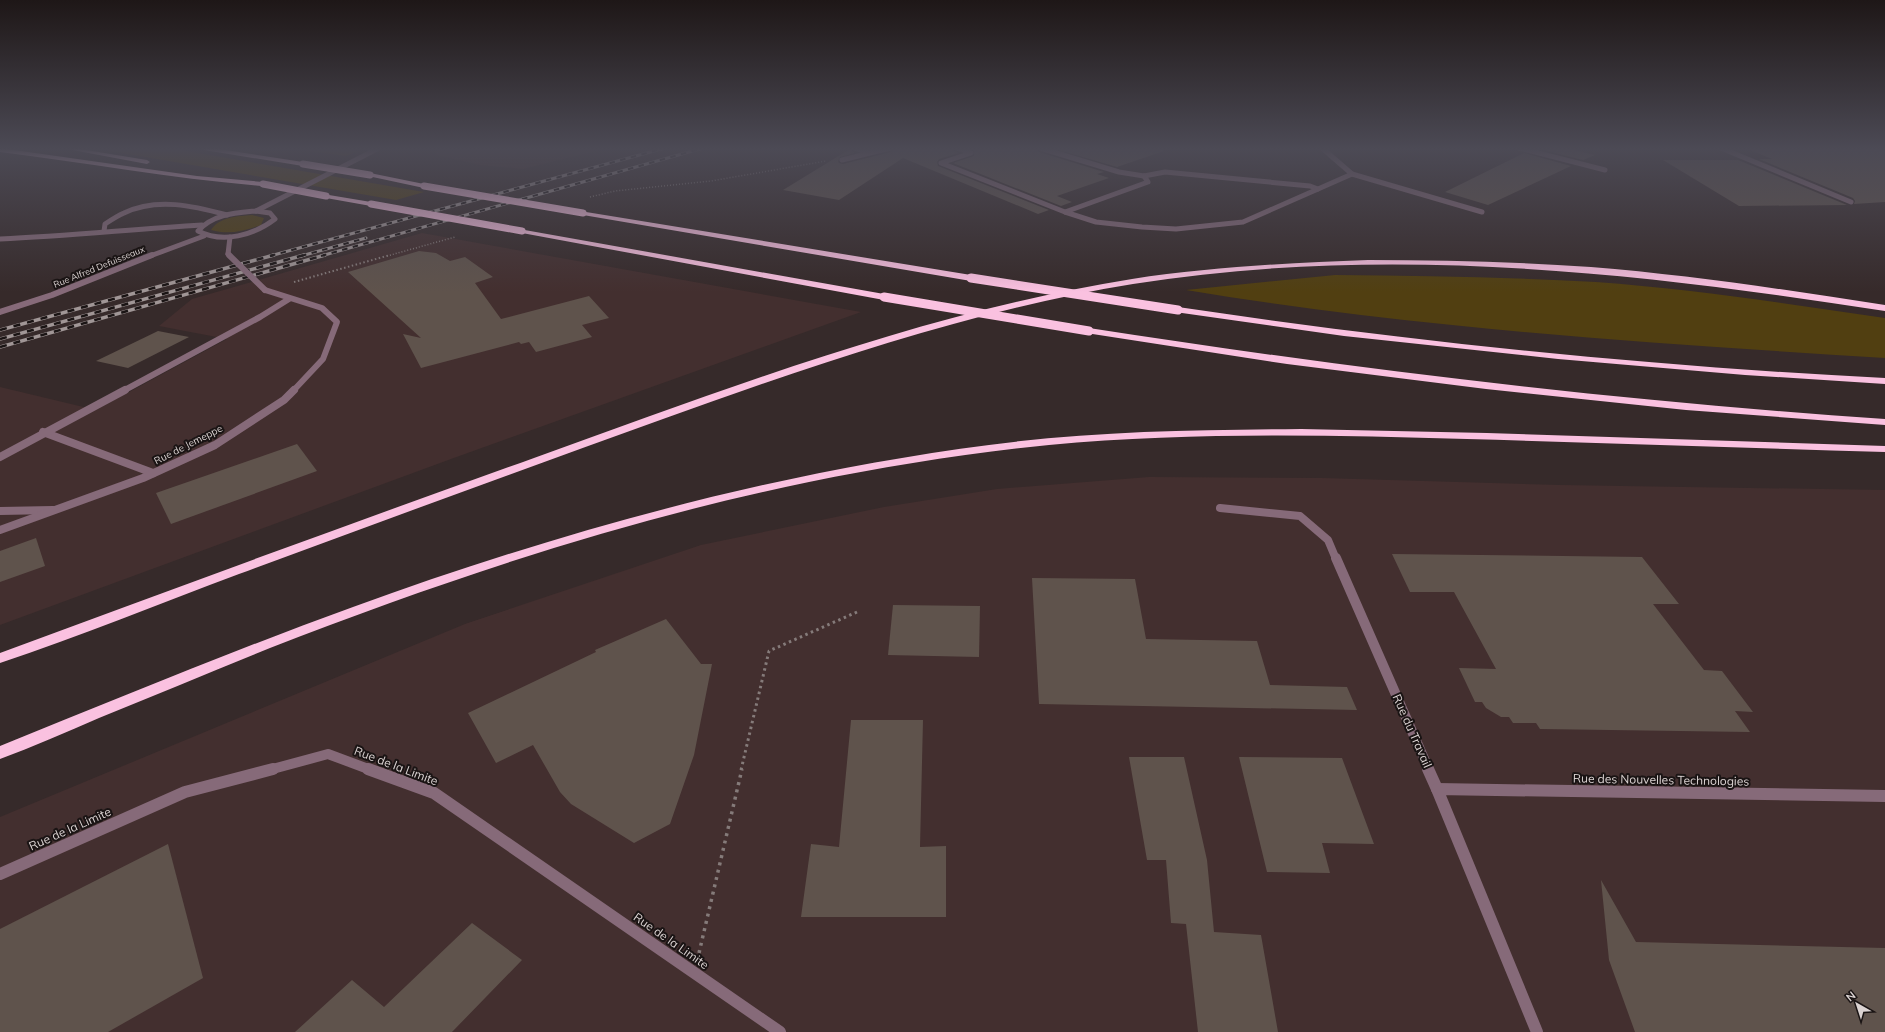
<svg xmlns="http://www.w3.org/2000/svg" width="1885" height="1032" font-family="Mulish,sans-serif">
  <rect width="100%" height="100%" fill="#362a2a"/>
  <!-- built -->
  <g fill="#432f2f">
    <polygon points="432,148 608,148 523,169 480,165 437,155 437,148"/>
    <polygon points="422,233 861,312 451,459 0,625 0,387 96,410 227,339 159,326 192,299"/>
    <polygon points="1149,477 1322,478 1560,485 1885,490 1885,1032 0,1032 0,817 465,624 701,545 884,507 997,489"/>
  </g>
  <!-- green -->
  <g fill="#513f11">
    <polygon points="93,148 169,148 424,192 396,200"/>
    <polygon points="288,148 344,148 358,151 346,156"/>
    <path d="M252,215L264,218L261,225C244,231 229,235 211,230C219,217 238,216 252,215Z"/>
    <path d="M1335,275C1422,276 1509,277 1596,282C1693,289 1789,304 1885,318V358C1741,349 1596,340 1452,325C1363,316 1275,305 1186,290Z"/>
  </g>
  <!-- building -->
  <g fill="#5f534c">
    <polygon points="894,148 953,148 954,151 959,153 939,159 937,162 938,166 1049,210 1038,214 903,158 839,200 783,190 850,149 855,153 840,157 838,161 839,163 843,164 891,152"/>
    <polygon points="968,148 1036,148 1039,152 1104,172 1097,174 1109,178 1057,196 1072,202 1061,206 953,163 974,156 974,151"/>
    <polygon points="1052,148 1163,148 1164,151 1117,167"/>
    <polygon points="1535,148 1565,148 1595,155 1583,160"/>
    <polygon points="1745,148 1876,148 1885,151 1885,202 1854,204 1855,201 1853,198 1759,159 1772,159"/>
    <polygon points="1524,153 1571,166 1488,205 1445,192"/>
    <polygon points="1663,160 1738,160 1847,205 1739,206"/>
    <polygon points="419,251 436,253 450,261 465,257 493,277 475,283 501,319 589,296 609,318 582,325 592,337 536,352 529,342 521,344 519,342 421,368 403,334 421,338 348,272"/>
    <polygon points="158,331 189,337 128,368 96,361"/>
    <polygon points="297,444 317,471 171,524 156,493"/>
    <polygon points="36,538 45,566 0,582 0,551"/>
    <polygon points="1392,554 1642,557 1679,604 1653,604 1704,670 1722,671 1753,712 1735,711 1750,732 1540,729 1536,723 1513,723 1509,717 1501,717 1486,708 1482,702 1475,702 1459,668 1496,669 1454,592 1410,592"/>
    <polygon points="1032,578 1135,579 1146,639 1257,641 1270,685 1347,687 1357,710 1039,704"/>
    <polygon points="893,605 980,606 979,657 888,655"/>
    <polygon points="666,619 701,664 712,664 694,755 670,824 634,843 571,804 560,792 533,745 496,763 468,713 596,652 595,650"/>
    <polygon points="851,720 923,720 920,847 946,846 946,917 801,917 811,844 839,847"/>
    <polygon points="1129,757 1184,757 1207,860 1214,932 1261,935 1278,1032 1198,1032 1186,924 1171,923 1166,860 1147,860"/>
    <polygon points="1239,757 1342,758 1374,844 1322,843 1330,873 1267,872"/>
    <polygon points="168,844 203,978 108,1032 0,1032 0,929"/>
    <polygon points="1601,880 1636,942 1885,948 1885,1032 1635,1032 1609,960"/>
    <polygon points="472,923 522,960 452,1032 295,1032 352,980 384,1007"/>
  </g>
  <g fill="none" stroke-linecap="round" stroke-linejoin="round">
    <!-- path-far3 -->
    <g stroke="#857b7a" stroke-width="1.5" stroke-dasharray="1 2" stroke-linecap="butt">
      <polyline points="590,197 615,191 711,181 826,161"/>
      <polyline points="387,256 455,237"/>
    </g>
    <!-- path-far2 -->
    <polyline stroke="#857b7a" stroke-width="2" stroke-dasharray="1.5 2.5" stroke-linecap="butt" points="294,282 390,255"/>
    <!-- path-far1 -->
    <polyline stroke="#857b7a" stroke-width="3" stroke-dasharray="2.5 3.5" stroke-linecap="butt" points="741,770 769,651 857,612"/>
    <!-- path -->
    <polyline stroke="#857b7a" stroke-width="3.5" stroke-dasharray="3 4.5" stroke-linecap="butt" points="699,953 742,769"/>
    <!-- service -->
    <g stroke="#866a79" stroke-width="5">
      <polyline points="957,148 971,153 941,163 1065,212 1096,222 1142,227 1176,229 1243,222 1318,189"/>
      <polyline points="1721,148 1851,202"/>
      <polyline points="1065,212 1148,182 1144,176"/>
      <path d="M104,231L105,224C111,220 117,216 124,213C157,197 194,206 227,215"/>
    </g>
    <!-- minor-far4 -->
    <g stroke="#866a79" stroke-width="5">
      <polyline points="854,148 869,153"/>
      <polyline points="1040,148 1119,172 1144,176 1165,172 1310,186 1318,189 1352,174 1322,148"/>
      <polyline points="1519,148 1605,170"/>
      <polyline points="842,160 890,148"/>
      <polyline points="1352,174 1482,212"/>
      <polyline points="150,256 204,236"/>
    </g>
    <!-- minor-far3 -->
    <g stroke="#866a79" stroke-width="6">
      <polyline points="0,312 52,295 152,255"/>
      <polyline points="123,391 260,317 289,299"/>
    </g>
    <!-- minor-far2 -->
    <g stroke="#866a79" stroke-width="8">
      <polyline points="43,432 153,473"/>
      <polyline points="0,457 125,390"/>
      <polyline points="1220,508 1300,516 1328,540 1336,559"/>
      <polyline points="0,511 53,510"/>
    </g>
    <!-- minor-far1 -->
    <g stroke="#866a79" stroke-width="10">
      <polyline points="1336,558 1429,770"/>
      <polyline points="269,770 328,754 371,770"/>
    </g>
    <!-- minor -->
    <g stroke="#866a79" stroke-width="12">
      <polyline points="368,769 434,793 780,1032"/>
      <polyline points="1428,769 1437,789"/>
      <polyline points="0,874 185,792 273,769"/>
    </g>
    <!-- tertiary-far3 -->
    <g stroke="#866a79" stroke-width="5">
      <path d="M256,211L270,213L275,219C254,235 223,244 198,231C213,214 235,213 256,211Z"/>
      <polyline points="256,211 379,148"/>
      <path d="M0,239C68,236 134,229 202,225"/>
      <polyline points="228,254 230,237"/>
    </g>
    <!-- tertiary-far2 -->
    <polyline stroke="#866a79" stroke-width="6" points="265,290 322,308 337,322 323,359 293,391"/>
    <!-- tertiary-far1 -->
    <polyline stroke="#866a79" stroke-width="8" points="0,530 143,478 215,445 284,400 294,390"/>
    <!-- tertiary -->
    <polyline stroke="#866a79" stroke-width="12" points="1537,1032 1437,789 1885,796"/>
    <!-- motorway -->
    <g fill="#fac1e0" fill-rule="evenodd">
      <path d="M0,148L197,176L263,182L267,184L263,186C175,179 88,163 0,152Z"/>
      <polygon points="62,148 74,148 147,160 150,162 147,164"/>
      <polygon points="201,148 213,148 303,162 306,164 303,166 204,150"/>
      <polygon points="370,173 424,184 428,186 424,188 368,176 367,175"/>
      <polygon points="323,194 371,202 375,204 371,206 326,198 322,196"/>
      <polygon points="580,211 971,275 975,278 971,281 583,215 579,213"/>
      <polygon points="519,229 884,294 888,297 884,300 522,233 518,231"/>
      <path d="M1368,260C1443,260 1517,262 1591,267C1690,275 1788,290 1885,305V311C1635,272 1385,244 1133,284C972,310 816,364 663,419C521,470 380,522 239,574C159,604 80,636 0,663V653C178,587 355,522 534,458C729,388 926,312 1132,279C1210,267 1289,263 1368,260Z"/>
      <path d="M1178,307C1412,342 1649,366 1885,378V384L1745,375L1558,359L1344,336L1175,312V308Z"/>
      <path d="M1089,328C1353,369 1618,401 1885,419V425L1686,410L1486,389L1287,364L1086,333L1084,331Z"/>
      <path d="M1301,429L1487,433L1885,446V452C1746,448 1606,443 1467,439C1328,435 1188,432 1049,445C968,453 888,466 809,482C624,520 445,580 270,648C213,671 156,695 99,718C66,732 33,747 0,759V746C117,699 234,650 353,607C559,532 772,473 989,445C1092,431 1197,430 1301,429Z"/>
    </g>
    <!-- rail-far1 casing -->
    <g stroke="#a09696" stroke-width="3">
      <g id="rail-far1">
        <polyline points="270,256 665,148"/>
        <polyline points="301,256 366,238"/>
        <polyline points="321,256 703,148"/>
      </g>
    </g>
    <!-- rail casing -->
    <g stroke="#a09696" stroke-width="3.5">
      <g id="rail">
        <polyline points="0,330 274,255"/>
        <polyline points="0,339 304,255"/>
        <polyline points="0,347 325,255"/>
      </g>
    </g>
    <!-- rail-far1 -->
    <use href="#rail-far1" stroke="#1a1414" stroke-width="2" stroke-dasharray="5.5" stroke-linecap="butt"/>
    <!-- rail -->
    <use href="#rail" stroke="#1a1414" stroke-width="2.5" stroke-dasharray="7" stroke-linecap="butt"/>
    <!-- tertiary-bridge-far1 -->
    <polyline stroke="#866a79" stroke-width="5" points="228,254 230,256"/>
    <!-- tertiary-bridge -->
    <polyline stroke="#866a79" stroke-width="6" points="229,255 265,290"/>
    <!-- motorway-bridge-far1 -->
    <g stroke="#fac1e0" stroke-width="7">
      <polyline points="303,164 370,175"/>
      <polyline points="263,184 326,196"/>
      <polyline points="424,186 583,213"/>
      <polyline points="371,204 522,231"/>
    </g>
    <!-- motorway-bridge -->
    <g stroke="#fac1e0" stroke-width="9">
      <polyline points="971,278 1178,310"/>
      <polyline points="884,297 1089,331"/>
    </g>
  </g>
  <!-- sky -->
  <linearGradient id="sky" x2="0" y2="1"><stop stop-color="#1e1717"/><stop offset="0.51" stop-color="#4c4a55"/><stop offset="1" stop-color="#4c4a55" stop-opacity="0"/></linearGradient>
  <rect width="1885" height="292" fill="url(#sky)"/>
  <g text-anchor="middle" stroke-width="4" stroke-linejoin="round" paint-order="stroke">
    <!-- far-street labels -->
    <g font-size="9" fill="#dbd3d2" stroke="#1a1414">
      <text transform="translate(99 267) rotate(-22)" y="3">Rue Alfred Defuisseaux</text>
    </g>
    <!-- street labels -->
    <g font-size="10" fill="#dbd3d2" stroke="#1a1414">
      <text transform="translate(188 444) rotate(-27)" y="4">Rue de Jemeppe</text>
    </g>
    <!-- near-street labels -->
    <g font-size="12" fill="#dbd3d2" stroke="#1a1414">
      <text transform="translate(1412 731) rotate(66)" y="4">Rue du Travail</text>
      <text transform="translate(396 766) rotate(21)" y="4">Rue de la Limite</text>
      <text transform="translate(1661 780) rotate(1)" y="4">Rue des Nouvelles Technologies</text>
      <text transform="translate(70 829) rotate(-24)" y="4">Rue de la Limite</text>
      <text transform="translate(671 941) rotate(35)" y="4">Rue de la Limite</text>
    </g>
  </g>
  <!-- north arrow -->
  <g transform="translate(1857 1004) rotate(321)" stroke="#1a1414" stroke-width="3" paint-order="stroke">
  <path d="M0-3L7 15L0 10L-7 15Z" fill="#dbd3d2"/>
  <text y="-6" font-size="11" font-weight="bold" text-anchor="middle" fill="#dbd3d2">N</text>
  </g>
</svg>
